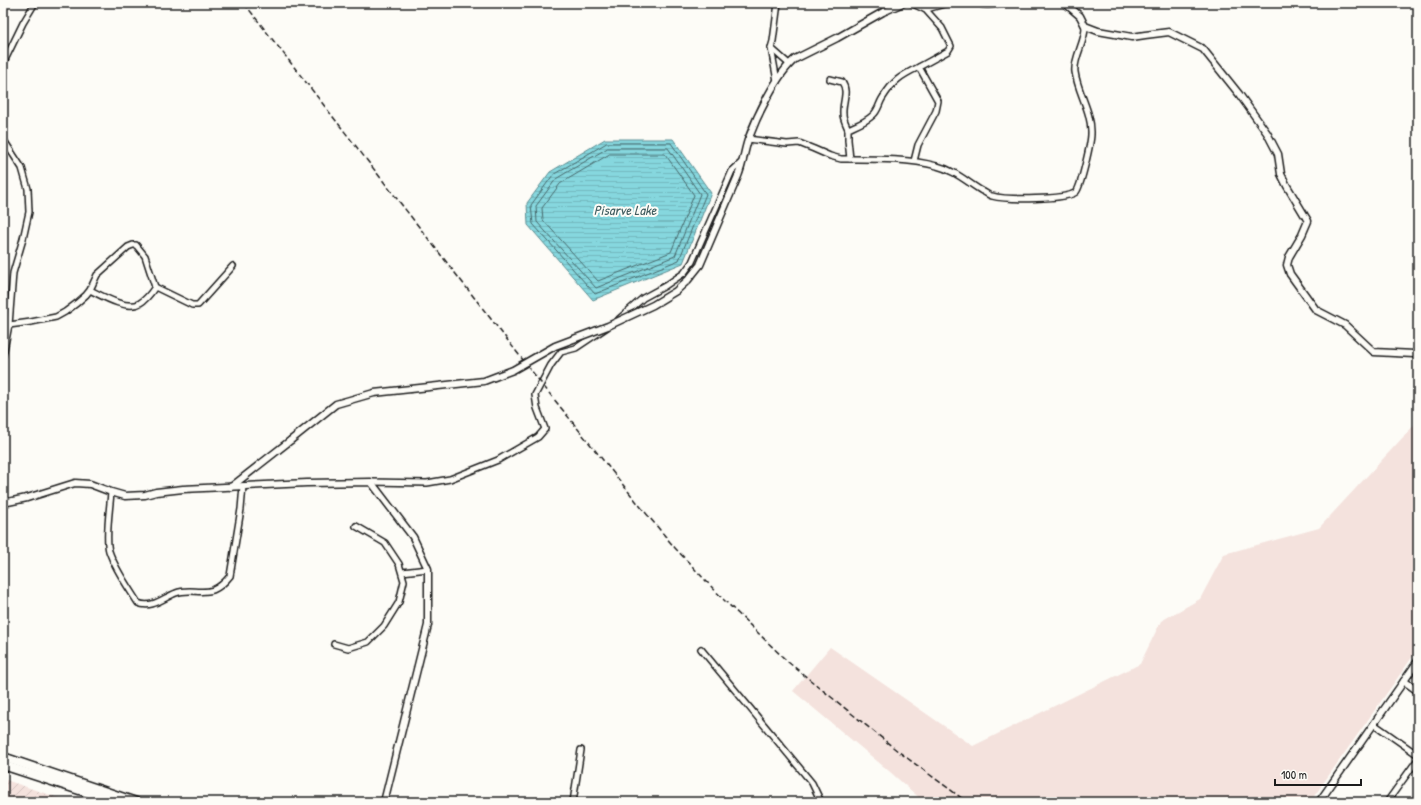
<svg xmlns="http://www.w3.org/2000/svg" width="1421" height="805" font-family="'Patrick Hand',sans-serif">
  <defs>
    <pattern id="industrial-furrows" width="10" height="10" patternUnits="userSpaceOnUse"><rect width="10" height="10" fill="#f4e2dd"/><path d="M-1 1l2-2M0 10L10 0M9 11l2-2" fill="none" stroke="#d1c1bd"/></pattern>
    <pattern id="water-rules" width="6" height="5" patternUnits="userSpaceOnUse"><rect width="6" height="5" fill="#86d7de"/><path d="M0 2.5h6" fill="none" stroke="#73b8be"/></pattern>
  </defs>
  <rect width="100%" height="100%" fill="#fdfcf7"/>
  <filter id="ink" filterUnits="userSpaceOnUse"><feTurbulence type="fractalNoise" baseFrequency=".025" numOctaves="2"/><feDisplacementMap in="SourceGraphic" scale="8" xChannelSelector="R" yChannelSelector="G"/><feConvolveMatrix kernelMatrix="1 2 1 2 8 2 1 2 1" color-interpolation-filters="sRGB"/></filter>
  <g filter="url(#ink)">
    <!-- built -->
    <polygon fill="#f4e2dd" points="1418,421 1418,649 1310,802 924,802 889,771 793,691 830,647 973,746 1140,664 1161,621 1200,599 1224,554 1319,528"/>
    <!-- industrial -->
    <polygon fill="url(#industrial-furrows)" points="3,779 56,797 73,802 3,802"/>
    <!-- water -->
    <polygon fill="url(#water-rules)" stroke="#5c8c90" points="605,139 673,139 711,193 683,263 593,300 528,225 527,203 550,172"/>
    <g fill="none" stroke-linecap="round" stroke-linejoin="round">
      <!-- shore -->
      <g stroke="#46676a" stroke-width="1">
        <polygon points="607,143 671,143 706,194 679,260 595,294 533,224 531,205 553,175"/>
        <polygon points="608,148 668,148 700,194 675,256 596,288 537,222 536,206 556,179"/>
        <polygon points="610,154 665,154 694,195 671,252 598,281 543,220 542,208 560,184"/>
      </g>
      <!-- minor casing -->
      <g stroke="#1c1c1c" stroke-width="8">
        <g id="minor">
          <polyline points="778,3 773,41 771,48 789,64"/>
          <polyline points="771,48 777,81"/>
          <polyline points="3,64 23,23 35,3"/>
          <polyline points="919,67 948,51 951,46 942,28 925,9"/>
          <path d="M830,79L842,82C849,92 842,102 843,114C843,119 846,124 848,129"/>
          <polyline points="3,139 22,168 28,189 29,212 23,239 13,273 9,325 3,355"/>
          <path d="M748,139L787,144L799,143L814,149L830,156L841,159C873,159 907,158 937,166C954,170 967,182 982,191C985,192 989,196 992,196C1006,200 1066,200 1076,192C1081,187 1091,142 1091,134C1092,112 1078,93 1075,72C1073,58 1086,41 1085,26"/>
          <path d="M850,159L848,140V129C857,125 866,122 873,115C878,111 879,104 882,99C893,81 900,76 919,67L938,101L936,111L918,145L914,161"/>
          <polyline points="155,287 192,305 198,305 233,266"/>
          <polyline points="619,319 643,298 665,286 684,273 692,262 732,171 743,161"/>
          <path d="M9,325L31,322L56,317L65,312L77,303L86,295L90,290L97,275L128,247L133,245H136L145,256L155,287C151,293 147,299 140,303C128,311 102,296 90,290"/>
          <polyline points="371,482 427,483 450,479 498,460 538,437 545,429 537,408 535,395 551,365 561,352 576,348 606,328"/>
          <path d="M111,492C110,508 105,537 109,551C115,569 128,587 138,603C152,609 163,598 176,593C188,588 201,594 213,590C220,587 226,581 230,576L241,509L243,486"/>
          <polyline points="402,572 428,569"/>
          <polyline points="334,644 348,648 368,642 384,626 399,602 404,581 399,564 385,543 356,526"/>
          <polyline points="701,649 812,783 821,802"/>
          <polyline points="1374,724 1418,755"/>
          <polyline points="573,802 581,750"/>
          <polyline points="1387,802 1418,759"/>
        </g>
      </g>
      <!-- tertiary casing -->
      <g stroke="#1c1c1c" stroke-width="9">
        <g id="tertiary">
          <polyline points="912,3 925,9 946,3"/>
          <path d="M979,3C986,6 992,4 998,3"/>
          <polyline points="1065,3 1080,16 1085,26 1098,31 1132,37 1145,35 1169,32 1203,49 1239,94 1267,133 1278,154 1281,174 1287,186 1308,221 1302,235 1289,257 1287,265 1290,274 1316,310 1345,325 1374,352 1414,354 1418,357"/>
          <path d="M738,176C743,164 744,152 748,140C757,116 776,75 795,59L837,38L883,12L903,3"/>
          <polyline points="231,487 291,440"/>
          <polyline points="3,503 27,498 75,483 90,484 111,492 125,496 145,495 156,492 183,489 307,483 371,482 413,537 428,569 428,625 384,802"/>
          <polyline points="1404,681 1418,691"/>
          <polyline points="1319,802 1418,661"/>
        </g>
      </g>
      <!-- trunk casing -->
      <g stroke="#1c1c1c" stroke-width="11">
        <g id="trunk">
          <polyline points="3,757 136,802"/>
          <polyline points="3,765 116,802"/>
        </g>
      </g>
      <!-- minor -->
      <use href="#minor" stroke="#fdfcf7" stroke-width="5"/>
      <!-- tertiary -->
      <use href="#tertiary" stroke="#fdfcf7" stroke-width="6"/>
      <!-- trunk -->
      <use href="#trunk" stroke="#fdfcf7" stroke-width="8"/>
      <!-- rail -->
      <polyline stroke="#1c1c1c" stroke-width="1.5" stroke-dasharray="6 3" stroke-linecap="butt" points="244,3 541,383 640,506 675,548 724,600 788,662 899,752 967,802"/>
      <!-- tertiary-bridge casing -->
      <g stroke="#1c1c1c" stroke-width="9" stroke-linecap="butt">
        <polyline id="tertiary-bridge" points="291,440 336,404 374,393 484,381 513,370 555,346 608,326 653,305 676,291 688,280 700,265 738,176"/>
      </g>
      <!-- tertiary-bridge -->
      <use href="#tertiary-bridge" stroke="#fdfcf7" stroke-width="6"/>
    </g>
  </g>
  <g text-anchor="middle" stroke-width="4" stroke-linejoin="round" paint-order="stroke">
    <!-- water labels -->
    <g font-size="14" font-style="italic" fill="#415d60" stroke="#fdfcf7">
      <text x="625" y="215">Pisarve Lake</text>
    </g>
  </g>
  <!-- margin -->
  <rect width="1421" height="805" fill="none" stroke="#fdfcf7" stroke-width="16"/>
  <rect x="8" y="8" width="1405" height="789" fill="none" stroke="#1c1c1c" stroke-width="1.5" filter="url(#ink)"/>
  <!-- scale -->
  <path d="M1275 779v6h86v-6" fill="none" stroke="#1c1c1c" stroke-width="2"/>
  <text x="1281" y="779" font-size="12" fill="#1c1c1c" stroke="#fdfcf7" stroke-width="3" paint-order="stroke">100 m</text>
</svg>
